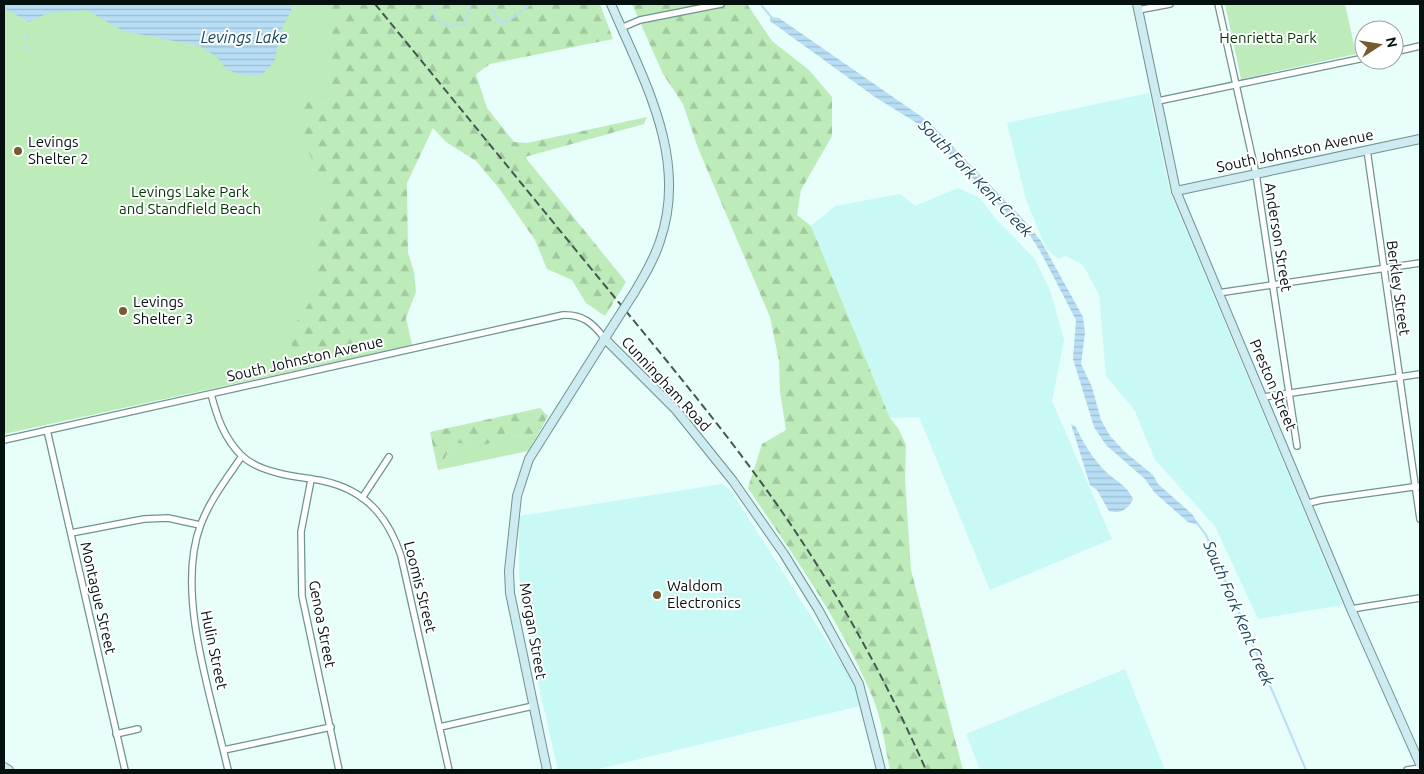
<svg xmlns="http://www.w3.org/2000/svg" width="1424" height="774" font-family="Ubuntu,sans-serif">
  <defs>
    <pattern id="forest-firs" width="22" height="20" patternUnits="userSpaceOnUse" patternTransform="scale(1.25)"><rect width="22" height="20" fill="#bdebb9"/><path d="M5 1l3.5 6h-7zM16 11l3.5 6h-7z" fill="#a1c89e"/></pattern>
    <pattern id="water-rules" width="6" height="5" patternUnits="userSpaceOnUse" patternTransform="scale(1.25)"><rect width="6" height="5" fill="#b7def4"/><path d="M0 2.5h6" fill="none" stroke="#9cbdd0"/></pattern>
  </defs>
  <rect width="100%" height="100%" fill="#e7fefb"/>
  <!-- built -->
  <g fill="#c8f9f4">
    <polygon points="1149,93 1170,192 1343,605 1258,619 1215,526 1155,460 1135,411 1106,376 1099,294 1083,265 1066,256 1058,259 1046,248 1026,200 1007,123"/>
    <polygon points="958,188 980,198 995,218 1035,259 1051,293 1064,340 1052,401 1112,539 990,590 919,417 890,418 811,226 835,206 900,194 915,206"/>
    <polygon points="722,484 731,491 853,682 860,706 594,770 558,770 538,683 519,577 519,516"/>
    <polygon points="1125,669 1165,770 980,770 966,734"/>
  </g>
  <!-- green -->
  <g fill="#bdebb9">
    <polygon points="4,4 338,4 412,345 4,434"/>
    <polygon points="1225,4 1345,4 1356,54 1241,79"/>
    <polygon points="506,432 517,438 538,434 528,451 438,470 437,466 443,463 448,451 457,443 475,445"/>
  </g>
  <!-- forest -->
  <g fill="url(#forest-firs)">
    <polygon points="325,4 600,4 613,39 490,64 476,74 487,108 514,142 527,143 647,117 644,124 525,157 626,282 605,316 586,303 572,280 547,269 535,240 499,188 476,161 446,142 433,128 407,183 408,253 414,272 416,292 402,328 394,339 295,354 290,340 297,321 310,302 316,283 317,246 315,234 328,192 309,153 297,109 311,100 326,96 332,66"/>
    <path d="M632,4H747L772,41L809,70L832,97V136L801,190L797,215L811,226L890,418L898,428L906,445L905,480L911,570L963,770H890C885,746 882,719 872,696C841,621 793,555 748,488L762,444L786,430L780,392L779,361L770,317L698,148L683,104L663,74Z"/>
    <path d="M540,408L548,416L538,434L517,438L506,432C490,448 479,446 457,443L448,451L443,463L437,466L430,432Z"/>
  </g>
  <!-- water -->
  <g fill="url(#water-rules)">
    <polygon points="4,4 291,4 291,11 280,32 275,60 264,73 258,76 247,76 227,70 217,57 199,46 123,31 87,10 48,13 29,22 4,8"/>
    <polygon points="770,17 779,18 929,122 1022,218 1041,241 1083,317 1085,333 1081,364 1092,387 1101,420 1110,436 1125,452 1153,475 1158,484 1192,514 1199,525 1188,522 1155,493 1145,479 1106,445 1094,427 1073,359 1076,320 1040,251 1031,237 920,125 875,97 770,21"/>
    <path d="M1071,424L1075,426C1083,442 1093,459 1106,472C1116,481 1127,486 1133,499C1128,510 1120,514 1109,511L1097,490L1090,485Z"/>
  </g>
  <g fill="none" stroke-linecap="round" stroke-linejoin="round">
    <!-- stream -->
    <g stroke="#b7def4" stroke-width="2">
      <path d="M434,4L435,18C444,27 452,27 464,24L471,4"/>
      <path d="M489,4L498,20L502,23C510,21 524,10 530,4"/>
      <polyline points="762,6 772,18"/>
      <polyline points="27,34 27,38"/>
      <polyline points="27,50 27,46"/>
      <polyline points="1197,523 1206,535 1306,770"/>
    </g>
    <!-- street casing -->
    <g stroke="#6f938f" stroke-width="8">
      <g id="street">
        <polyline points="1218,4 1256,174 1297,446"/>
        <polyline points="1138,10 1170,4"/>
        <polyline points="621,28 640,20 721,4"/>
        <polyline points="1394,52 1420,46"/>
        <polyline points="1158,101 1364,58"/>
        <polyline points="1367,150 1420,519"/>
        <polyline points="1218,293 1420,263"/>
        <path d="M211,394C217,417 224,438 241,455C250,464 266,470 278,473C293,477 308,478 323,481C366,490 388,517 401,556L449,770"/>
        <polyline points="1264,397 1420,374"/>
        <polyline points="47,430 125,770"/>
        <path d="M4,440L563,315C582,314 593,323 604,338"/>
        <polyline points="311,480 301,532 302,596 339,770"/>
        <polyline points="362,498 389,457"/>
        <polyline points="1309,503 1321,500 1420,486"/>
        <polyline points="71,533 144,519 168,518 200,525"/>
        <polyline points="1351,609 1420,598"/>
        <polyline points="440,727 533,706"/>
        <polyline points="116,734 138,729"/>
        <polyline points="224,750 331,727"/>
        <path d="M228,770C213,701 174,593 201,524C210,500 227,478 242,456"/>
        <polyline points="1407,770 1420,768"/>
      </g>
    </g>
    <!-- secondary casing -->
    <g stroke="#6f938f" stroke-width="10">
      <g id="secondary">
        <path d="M611,4C643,79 689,158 660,241C654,260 644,276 634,293"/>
        <polyline points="1137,4 1176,191 1351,609 1420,764"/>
        <polyline points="1176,191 1420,139"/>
        <polyline points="604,338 676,410 733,481 784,554 818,609 859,684 881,770"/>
        <polyline points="4,767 9,770"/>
        <polyline points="547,770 510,593 509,571 517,496 529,459 614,324"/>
      </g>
    </g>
    <!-- street -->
    <use href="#street" stroke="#fff" stroke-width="5.5"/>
    <!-- secondary -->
    <use href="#secondary" stroke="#cdebf0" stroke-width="8"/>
    <!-- rail -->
    <path stroke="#465654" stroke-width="2" stroke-dasharray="8 4" stroke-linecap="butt" d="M375,4C452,98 529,193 607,288C657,349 708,410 755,474C823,566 880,666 926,770"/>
    <!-- secondary-bridge casing -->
    <g stroke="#6f938f" stroke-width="10" stroke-linecap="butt">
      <polyline id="secondary-bridge" points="614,324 634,293"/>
    </g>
    <!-- secondary-bridge -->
    <use href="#secondary-bridge" stroke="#cdebf0" stroke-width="8"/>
  </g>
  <!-- markers -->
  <g fill="#775a2e" stroke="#fff" stroke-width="2">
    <circle cx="18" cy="151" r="5"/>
    <circle cx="123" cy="311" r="5"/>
    <circle cx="657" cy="595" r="5"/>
  </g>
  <g text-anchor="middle" stroke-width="4" stroke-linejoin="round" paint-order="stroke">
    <!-- park labels -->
    <g font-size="15" fill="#013602" stroke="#fff">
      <text x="1268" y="43">Henrietta Park</text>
      <text x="190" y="197">Levings Lake Park<tspan x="190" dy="17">and Standfield Beach</tspan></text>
    </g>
    <!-- poi labels -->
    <g font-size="15" fill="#04110f" stroke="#fff" text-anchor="start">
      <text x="28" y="147">Levings<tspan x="28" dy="17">Shelter 2</tspan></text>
      <text x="133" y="307">Levings<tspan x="133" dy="17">Shelter 3</tspan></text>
      <text x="667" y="591">Waldom<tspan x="667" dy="17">Electronics</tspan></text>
    </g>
    <!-- street labels -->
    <g font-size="15" fill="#04110f" stroke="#fff">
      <text transform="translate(1295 151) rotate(-12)" y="5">South Johnston Avenue</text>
      <text transform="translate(1278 237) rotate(81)" y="5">Anderson Street</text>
      <text transform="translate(1398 288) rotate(82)" y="5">Berkley Street</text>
      <text transform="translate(305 359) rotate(-13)" y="5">South Johnston Avenue</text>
      <text transform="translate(666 384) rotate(47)" y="5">Cunningham Road</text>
      <text transform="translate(1273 385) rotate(67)" y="5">Preston Street</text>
      <text transform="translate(420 587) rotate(76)" y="5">Loomis Street</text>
      <text transform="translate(98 598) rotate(77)" y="5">Montague Street</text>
      <text transform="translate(322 624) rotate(79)" y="5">Genoa Street</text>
      <text transform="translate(533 631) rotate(80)" y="5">Morgan Street</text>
      <text transform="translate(214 650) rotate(78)" y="5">Hulin Street</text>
    </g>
    <!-- water labels -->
    <g font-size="16" font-style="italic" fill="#14455b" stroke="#fff">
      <text x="244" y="43">Levings Lake</text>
      <text transform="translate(976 178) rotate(46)" y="6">South Fork Kent Creek</text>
      <text transform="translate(1239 613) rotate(67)" y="6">South Fork Kent Creek</text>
    </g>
  </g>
  <!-- border -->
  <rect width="1424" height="774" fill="none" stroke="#04110f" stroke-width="10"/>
  <!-- north arrow -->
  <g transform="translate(1379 45) rotate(78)"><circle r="24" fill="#ffffff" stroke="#9ba09f"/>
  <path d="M0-4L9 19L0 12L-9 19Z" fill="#775a2e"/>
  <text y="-8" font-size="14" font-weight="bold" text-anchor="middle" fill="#04110f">N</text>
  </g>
</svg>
